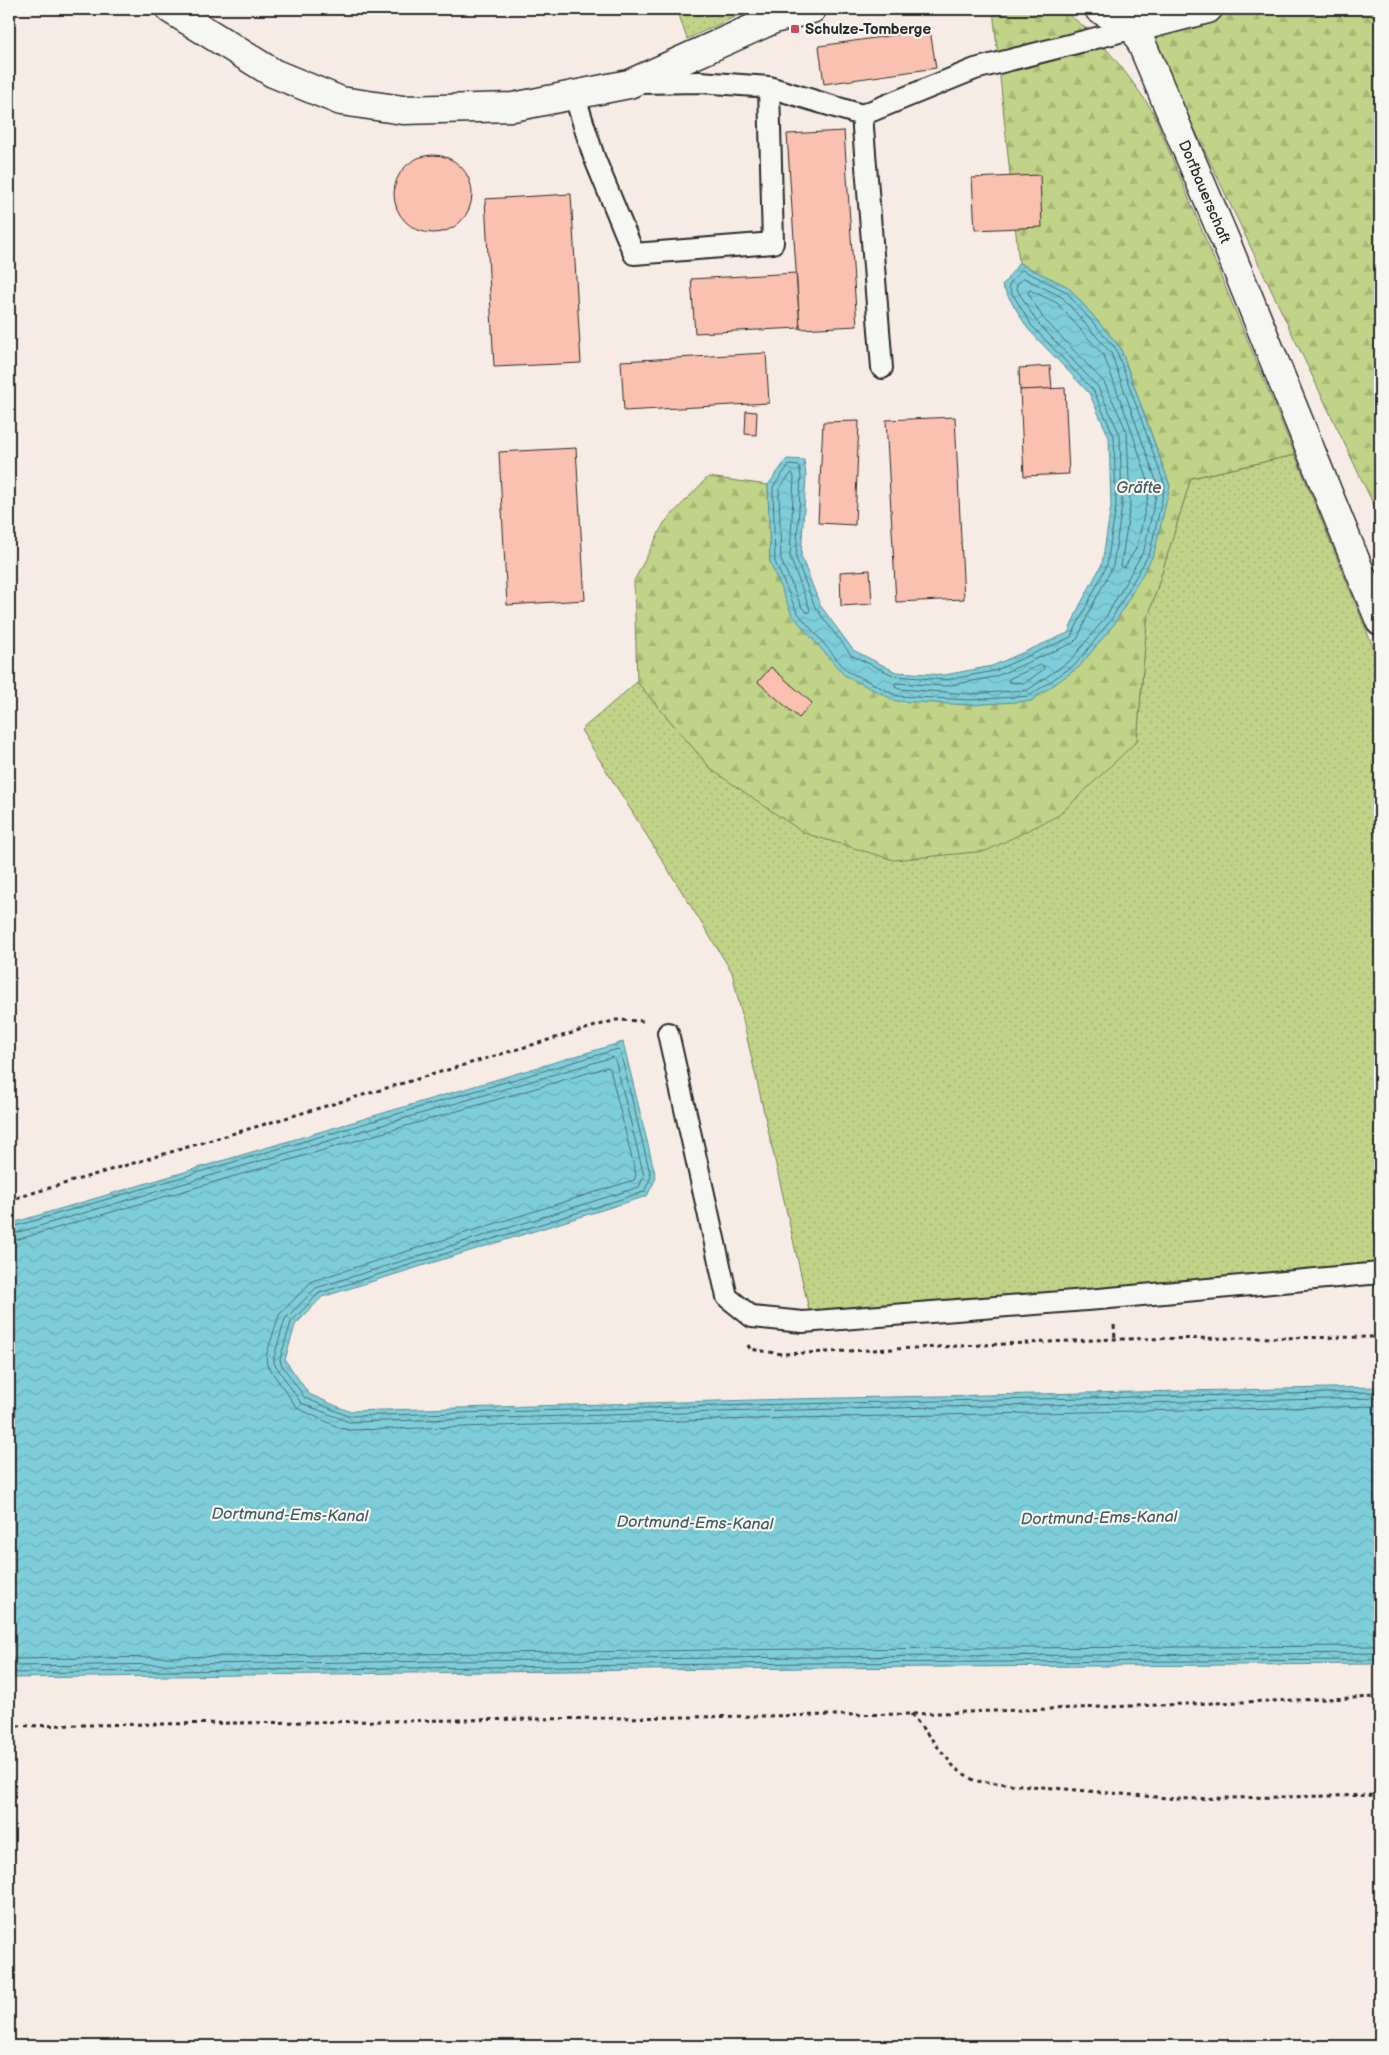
<svg xmlns="http://www.w3.org/2000/svg" width="1389" height="2055" font-family="'Balsamiq Sans',sans-serif">
  <defs>
    <pattern id="grass-dots" width="8" height="8" patternUnits="userSpaceOnUse" patternTransform="scale(1.25)"><rect width="8" height="8" fill="#c0d388"/><path d="M2 2h.1M6 6h.1" fill="none" stroke="#a5b576" stroke-width="1.8" stroke-linecap="round"/></pattern>
    <pattern id="forest-firs" width="22" height="20" patternUnits="userSpaceOnUse" patternTransform="scale(1.25)"><rect width="22" height="20" fill="#c0d388"/><path d="M5 1l3.5 6h-7zM16 11l3.5 6h-7z" fill="#a5b576"/></pattern>
    <pattern id="water-waves" width="16" height="10" patternUnits="userSpaceOnUse" patternTransform="scale(1.25)"><rect width="16" height="10" fill="#7eceda"/><path d="M0 5q4-4 8 0t8 0" fill="none" stroke="#6db1bb"/></pattern>
  </defs>
  <rect width="100%" height="100%" fill="#f7ebe5"/>
  <filter id="ink" filterUnits="userSpaceOnUse"><feTurbulence type="fractalNoise" baseFrequency=".02" numOctaves="2"/><feDisplacementMap in="SourceGraphic" scale="10" xChannelSelector="R" yChannelSelector="G"/><feConvolveMatrix kernelMatrix="1 2 1 2 8 2 1 2 1" color-interpolation-filters="sRGB"/></filter>
  <g filter="url(#ink)">
    <!-- grass -->
    <g fill="url(#grass-dots)" stroke="#767f5a">
      <polygon points="677,9 752,9 687,39"/>
      <polygon points="1295,455 1380,664 1380,1263 810,1314 732,972 581,730 637,682 712,770 1137,742 1147,621 1191,478"/>
    </g>
    <!-- forest -->
    <g fill="url(#forest-firs)" stroke="#767f5a">
      <path d="M993,9C1006,9 1048,6 1058,10C1090,21 1134,82 1153,112L1295,455L1191,478L1147,621L1137,741L1059,815L986,851L894,860L804,833L712,770L637,682L634,581L664,523L708,477L768,485L770,562L844,675L1031,701L1170,486L1120,347L1068,287L1019,263Z"/>
      <polygon points="1100,9 1380,9 1380,518 1181,101 1158,59"/>
    </g>
    <!-- water -->
    <g fill="url(#water-waves)" stroke="#5d8d94">
      <polygon points="1019,263 1068,287 1120,347 1170,486 1154,554 1115,623 1079,667 1031,701 970,705 896,701 844,675 792,615 770,562 768,485 787,459 804,460 806,476 801,556 820,605 853,650 896,672 945,675 992,666 1068,633 1079,607 1102,564 1111,506 1109,437 1089,393 1028,329 1002,286"/>
      <polygon points="623,1042 656,1178 647,1196 322,1297 295,1325 285,1360 309,1394 348,1411 792,1399 1380,1387 1380,1664 807,1668 9,1678 9,1224"/>
    </g>
    <g fill="none" stroke-linecap="round" stroke-linejoin="round">
      <!-- shore -->
      <g stroke="#4c6c71" stroke-width="1">
        <polygon points="1022,270 1065,291 1116,349 1165,486 1150,552 1111,620 1076,664 1029,696 970,700 898,696 847,671 797,612 775,562 773,487 789,465 799,466 801,476 796,558 815,607 851,655 895,676 946,680 994,671 1071,637 1107,565 1116,506 1114,436 1093,390 1032,326 1009,288 1009,285"/>
        <polygon points="1024,278 1062,297 1111,353 1158,486 1144,550 1106,617 1072,659 1028,690 970,694 899,689 895,687 895,683 946,686 994,677 1073,643 1078,638 1089,612 1113,566 1122,506 1120,435 1098,387 1037,322 1016,288 1017,285"/>
        <polygon points="1030,290 1057,303 1104,356 1129,423 1150,487 1137,547 1124,568 1121,566 1130,506 1127,432 1104,382 1043,318 1028,293"/>
        <polygon points="792,473 794,477 790,557 810,610 808,613 802,608 781,560 779,489"/>
        <polygon points="1041,665 1044,666 1044,669 1025,683 1008,682 1009,679"/>
        <polyline points="9,1228 618,1049 620,1051 651,1177 644,1192 319,1293 291,1322 280,1359 281,1364 305,1398 348,1416 792,1404 1380,1392"/>
        <polyline points="9,1235 613,1057 615,1059 644,1176 639,1187 316,1288 285,1319 274,1357 274,1363 301,1403 349,1422 792,1410 1380,1398"/>
        <polyline points="9,1242 608,1067 610,1069 636,1175 634,1180 312,1281 279,1315 266,1356 267,1365 297,1408 340,1428 349,1430 792,1418 1380,1406"/>
        <polyline points="9,1659 807,1649 1380,1646"/>
        <polyline points="9,1666 807,1657 1380,1653"/>
        <polyline points="9,1673 807,1663 1380,1660"/>
      </g>
    </g>
    <!-- building -->
    <g fill="#fac1b0" stroke="#2b2b2b">
      <polygon points="930,30 936,68 824,84 819,46"/>
      <polygon points="844,131 857,326 800,329 787,134"/>
      <circle cx="433" cy="194" r="39"/>
      <polygon points="1040,175 1042,227 975,230 972,178"/>
      <polygon points="571,194 581,363 494,367 485,199"/>
      <polygon points="796,273 800,328 695,333 691,279"/>
      <polygon points="766,353 769,403 624,411 621,361"/>
      <polygon points="1050,366 1052,389 1020,390 1019,368"/>
      <polygon points="1065,388 1069,474 1024,476 1020,390"/>
      <polygon points="746,411 757,412 756,435 745,434"/>
      <polygon points="955,417 964,599 896,602 886,420"/>
      <polygon points="859,421 855,525 818,523 823,422"/>
      <polygon points="576,448 585,600 507,605 499,452"/>
      <polygon points="870,570 872,604 841,606 840,572"/>
      <polygon points="771,667 812,703 799,718 758,682"/>
    </g>
    <g fill="none" stroke-linecap="round" stroke-linejoin="round">
      <!-- lane casing -->
      <g stroke="#2b2b2b" stroke-width="24">
        <g id="lane">
          <polyline points="639,83 700,82 769,87 862,115 882,368"/>
          <polyline points="574,94 594,157 634,254 773,243 769,87"/>
          <polyline points="862,115 975,69 1135,28"/>
          <polyline points="668,1033 727,1297 752,1317 803,1322 1099,1299 1380,1273"/>
        </g>
      </g>
      <!-- street casing -->
      <g stroke="#2b2b2b" stroke-width="31">
        <g id="street">
          <polyline points="170,9 273,73 341,101 403,110 513,107 629,84 774,19 812,9"/>
          <polyline points="1099,9 1135,28 1208,9"/>
          <path id="s1" d="M1135,28L1226,242L1380,621"/>
        </g>
      </g>
      <!-- path -->
      <g stroke="#2b2b2b" stroke-width="3" stroke-dasharray="4 4" stroke-linecap="butt">
        <polyline points="9,1200 616,1020 644,1021"/>
        <polyline points="1114,1325 1115,1339"/>
        <polyline points="748,1345 750,1349 782,1354 1115,1339 1380,1337"/>
        <polyline points="911,1714 955,1768 975,1781 1178,1799 1380,1795"/>
        <polyline points="9,1726 911,1714 1380,1697"/>
      </g>
      <!-- lane -->
      <use href="#lane" stroke="#f6f6f2" stroke-width="20"/>
      <!-- street -->
      <use href="#street" stroke="#f6f6f2" stroke-width="28"/>
    </g>
  </g>
  <!-- markers -->
  <rect fill="#d1495b" stroke="#f6f6f2" stroke-width="2" x="790" y="24" width="10" height="10" rx="2.5"/>
  <g text-anchor="middle" stroke-width="4.5" stroke-linejoin="round" paint-order="stroke">
    <!-- poi labels -->
    <g font-size="15" font-weight="bold" fill="#2b2b2b" stroke="#f6f6f2" text-anchor="start">
      <text x="805" y="34">Schulze-Tomberge</text>
    </g>
    <!-- street labels -->
    <g font-size="15" fill="#2b2b2b" stroke="#f6f6f2">
      <text dy="5" stroke="none"><textPath href="#s1" startOffset="178">Dorfbauerschaft</textPath></text>
    </g>
    <!-- water labels -->
    <g font-size="16" font-style="italic" fill="#445c60" stroke="#f6f6f2">
      <text x="1139" y="493">Gräfte</text>
      <text transform="translate(290 1514) rotate(1)" y="6">Dortmund-Ems-Kanal</text>
      <text transform="translate(1099 1517) rotate(-1)" y="6">Dortmund-Ems-Kanal</text>
      <text transform="translate(695 1522) rotate(1)" y="6">Dortmund-Ems-Kanal</text>
    </g>
  </g>
  <!-- margin -->
  <rect width="1389" height="2055" fill="none" stroke="#f6f6f2" stroke-width="30"/>
  <rect x="15" y="15" width="1359" height="2025" fill="none" stroke="#2b2b2b" stroke-width="2" filter="url(#ink)"/>
</svg>
